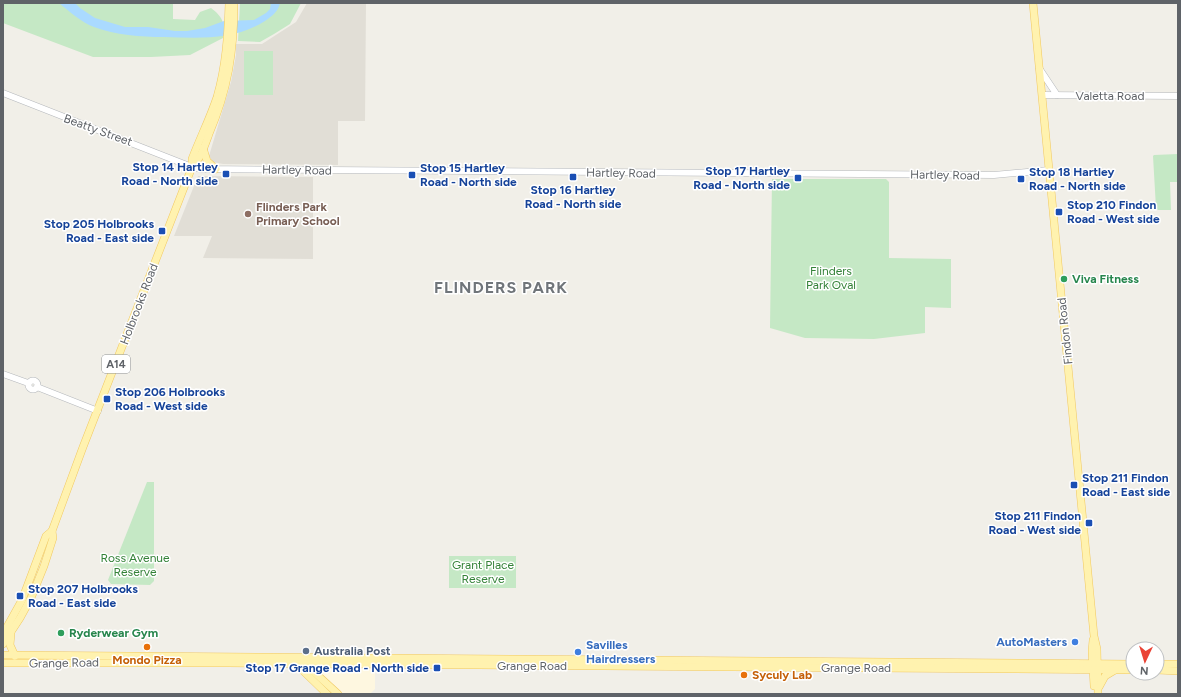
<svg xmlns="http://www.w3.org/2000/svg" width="1181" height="697" font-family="Figtree,sans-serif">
  <rect width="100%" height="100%" fill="#f1efe8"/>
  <!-- commercial -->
  <polygon fill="#fef7e0" points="321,669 375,669 375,689 370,694 343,694 320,672"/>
  <!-- education -->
  <g fill="#e1ded6">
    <polygon points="307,3 366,3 365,121 338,121 338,165 223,164 213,162 209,156 231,82 236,55 236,44 262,44 296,22"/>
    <polygon points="198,176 313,177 313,259 203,258 212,236 174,236"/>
  </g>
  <!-- green -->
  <g fill="#c5e8c5">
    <path d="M3,3H173V19L195,20L200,12L211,8C223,17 225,23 223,38L190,55L151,57H93L3,23Z"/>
    <polygon points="240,3 301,3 290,24 274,34 260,42 238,41"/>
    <rect x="244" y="51" width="29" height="44"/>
    <polygon points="1178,154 1178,182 1170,182 1171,210 1158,210 1156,208 1153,156 1154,155"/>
    <polygon points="772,179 886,179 889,182 889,258 951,259 951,308 925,307 925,333 874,339 805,338 770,328"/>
    <polygon points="147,482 154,482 154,581 150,585 111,584 108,580"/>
    <rect x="449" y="556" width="67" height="32"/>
  </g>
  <!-- water -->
  <path fill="#aadaff" d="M59,3H75L80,8L95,18L125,27H148L175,31H187L205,28L224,21L254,20L266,13L270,9L271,3H280C278,12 272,16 265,21C234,41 198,38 164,37C140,37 116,35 94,27C81,22 70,12 59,3Z"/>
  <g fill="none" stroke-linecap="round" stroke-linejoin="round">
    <!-- minor casing -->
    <g stroke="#b5b8bc" stroke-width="7">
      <g id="minor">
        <polyline points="1039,68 1057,95"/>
        <polyline points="3,93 192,167 201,169 994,175 1049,170"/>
        <polyline points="1042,95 1178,96"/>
        <polyline points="3,374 28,383"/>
        <circle cx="33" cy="385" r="4.5"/>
        <polyline points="37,387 98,411"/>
      </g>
    </g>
    <!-- major casing -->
    <g stroke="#f2c960" stroke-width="8">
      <g id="major">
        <polyline points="1033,3 1094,636 1097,649 1098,694"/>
        <polyline points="203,148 207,161 216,169"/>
        <path d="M192,167V159C200,138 210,118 217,97C226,66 228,35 229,3"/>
        <path d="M3,634L22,600L46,536L52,531L83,447L192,167C201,158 205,145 209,134C228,89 234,52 234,3"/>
        <polyline points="11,634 10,645 15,656"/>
        <polyline points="1093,640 1092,651 1094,686"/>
        <polyline points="3,644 20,618 31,598 44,566 53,538 52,531"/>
        <polyline points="3,655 1133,664"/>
        <polyline points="303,662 338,694"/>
        <polyline points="3,663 228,663 1133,670"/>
        <polyline points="296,664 327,694"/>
        <polyline points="1157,664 1178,664"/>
        <polyline points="1157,670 1178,671"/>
        <polyline points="1099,687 1105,676 1115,670"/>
      </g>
    </g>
    <!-- minor -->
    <use href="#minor" stroke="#fff" stroke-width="6"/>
    <!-- major -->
    <use href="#major" stroke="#fff2af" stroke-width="7"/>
  </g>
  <!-- markers -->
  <g fill="#1a4fb4" stroke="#fff" stroke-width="1.5">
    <rect x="222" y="170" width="8" height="8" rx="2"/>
    <rect x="408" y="171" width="8" height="8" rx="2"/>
    <rect x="569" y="173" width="8" height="8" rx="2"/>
    <rect x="794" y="174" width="8" height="8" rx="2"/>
    <rect x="1017" y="175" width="8" height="8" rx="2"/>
    <rect x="1055" y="208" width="8" height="8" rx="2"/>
    <rect x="158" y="227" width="8" height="8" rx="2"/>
    <rect x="103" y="395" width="8" height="8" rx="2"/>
    <rect x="1070" y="481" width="8" height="8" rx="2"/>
    <rect x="1085" y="519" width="8" height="8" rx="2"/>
    <rect x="16" y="592" width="8" height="8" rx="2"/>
    <rect x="433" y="664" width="8" height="8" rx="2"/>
  </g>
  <circle fill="#8d6e63" stroke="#fff" stroke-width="1.5" cx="248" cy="214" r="4"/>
  <g fill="#2e9e5b" stroke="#fff" stroke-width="1.5">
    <circle cx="1064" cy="279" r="4"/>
    <circle cx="61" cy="633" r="4"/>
  </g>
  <g fill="#3f7fe0" stroke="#fff" stroke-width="1.5">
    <circle cx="1075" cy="642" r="4"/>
    <circle cx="578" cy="652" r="4"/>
  </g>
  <g fill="#e8710a" stroke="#fff" stroke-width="1.5">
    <circle cx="147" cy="647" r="4"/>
    <circle cx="744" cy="675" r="4"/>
  </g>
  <circle fill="#5c6f8a" stroke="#fff" stroke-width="1.5" cx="306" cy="651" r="4"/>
  <g text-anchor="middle" stroke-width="3" stroke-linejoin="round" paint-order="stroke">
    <!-- shield labels -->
    <rect fill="#fff" stroke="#8f9295" stroke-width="1" x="102" y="355" width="28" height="18" rx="3"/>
    <g font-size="11" font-weight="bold" fill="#5f6368">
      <text x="116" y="368">A14</text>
    </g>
    <!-- street labels -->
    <g font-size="12" fill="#5f6368" stroke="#fff">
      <text x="1110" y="100">Valetta Road</text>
      <text transform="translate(98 130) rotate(20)" y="4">Beatty Street</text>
      <text transform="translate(297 170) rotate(1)" y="4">Hartley Road</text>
      <text transform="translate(621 173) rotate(1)" y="4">Hartley Road</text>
      <text transform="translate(945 175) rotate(1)" y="4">Hartley Road</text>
      <text transform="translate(139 304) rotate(-69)" y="4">Holbrooks Road</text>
      <text transform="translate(1065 331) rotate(-96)" y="4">Findon Road</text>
      <text transform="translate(64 663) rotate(-1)" y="4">Grange Road</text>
      <text x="532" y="670">Grange Road</text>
      <text x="856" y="672">Grange Road</text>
    </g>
    <!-- transit labels -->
    <g font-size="12" font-weight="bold" fill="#164399" stroke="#fff" text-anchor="start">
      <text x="218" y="171" text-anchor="end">Stop 14 Hartley<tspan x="218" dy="14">Road - North side</tspan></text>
      <text x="420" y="172">Stop 15 Hartley<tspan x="420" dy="14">Road - North side</tspan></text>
      <text x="790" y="175" text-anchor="end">Stop 17 Hartley<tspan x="790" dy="14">Road - North side</tspan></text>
      <text x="1029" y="176">Stop 18 Hartley<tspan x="1029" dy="14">Road - North side</tspan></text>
      <text x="573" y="194" text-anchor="middle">Stop 16 Hartley<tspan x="573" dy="14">Road - North side</tspan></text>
      <text x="1067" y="209">Stop 210 Findon<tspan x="1067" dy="14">Road - West side</tspan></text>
      <text x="154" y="228" text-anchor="end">Stop 205 Holbrooks<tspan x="154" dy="14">Road - East side</tspan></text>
      <text x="115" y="396">Stop 206 Holbrooks<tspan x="115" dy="14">Road - West side</tspan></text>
      <text x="1082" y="482">Stop 211 Findon<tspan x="1082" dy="14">Road - East side</tspan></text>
      <text x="1081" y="520" text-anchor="end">Stop 211 Findon<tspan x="1081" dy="14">Road - West side</tspan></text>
      <text x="28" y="593">Stop 207 Holbrooks<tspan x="28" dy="14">Road - East side</tspan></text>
      <text x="429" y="672" text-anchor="end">Stop 17 Grange Road - North side</text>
    </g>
    <!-- education labels -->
    <g font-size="12" font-weight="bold" fill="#785e54" stroke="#fff" text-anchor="start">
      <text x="256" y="211">Flinders Park<tspan x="256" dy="14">Primary School</tspan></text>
    </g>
    <!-- park labels -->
    <g font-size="12" fill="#348238" stroke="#fff">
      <text x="831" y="275">Flinders<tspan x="831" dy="14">Park Oval</tspan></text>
      <text x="135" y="562">Ross Avenue<tspan x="135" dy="14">Reserve</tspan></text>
      <text x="483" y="569">Grant Place<tspan x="483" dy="14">Reserve</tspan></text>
    </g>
    <!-- leisure labels -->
    <g font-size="12" font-weight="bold" fill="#27864d" stroke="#fff" text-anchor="start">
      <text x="1072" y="283">Viva Fitness</text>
      <text x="69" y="637">Ryderwear Gym</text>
    </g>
    <!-- shop labels -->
    <g font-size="12" font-weight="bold" fill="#366cbe" stroke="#fff" text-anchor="end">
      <text x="1067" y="646">AutoMasters</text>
      <text x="586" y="649" text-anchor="start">Savilles<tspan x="586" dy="14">Hairdressers</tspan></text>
    </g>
    <!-- service labels -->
    <g font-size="12" font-weight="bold" fill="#4e5e75" stroke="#fff" text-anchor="start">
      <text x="314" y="655">Australia Post</text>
    </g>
    <!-- food labels -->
    <g font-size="12" font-weight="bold" fill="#c56008" stroke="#fff">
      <text x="147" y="664">Mondo Pizza</text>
      <text x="752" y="679" text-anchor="start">Syculy Lab</text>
    </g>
    <!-- district labels -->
    <g font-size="16" font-weight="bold" letter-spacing="1" fill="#70757a" stroke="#fff">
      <text x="501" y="293">FLINDERS PARK</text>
    </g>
  </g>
  <!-- border -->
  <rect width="1181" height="697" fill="none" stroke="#5f6368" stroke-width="8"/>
  <!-- north arrow -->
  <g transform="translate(1145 661) rotate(184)"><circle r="19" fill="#ffffff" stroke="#bfc1c3"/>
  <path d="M0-3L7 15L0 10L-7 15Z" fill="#ea4335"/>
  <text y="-6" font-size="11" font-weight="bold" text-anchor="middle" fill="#5f6368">N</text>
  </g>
</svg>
